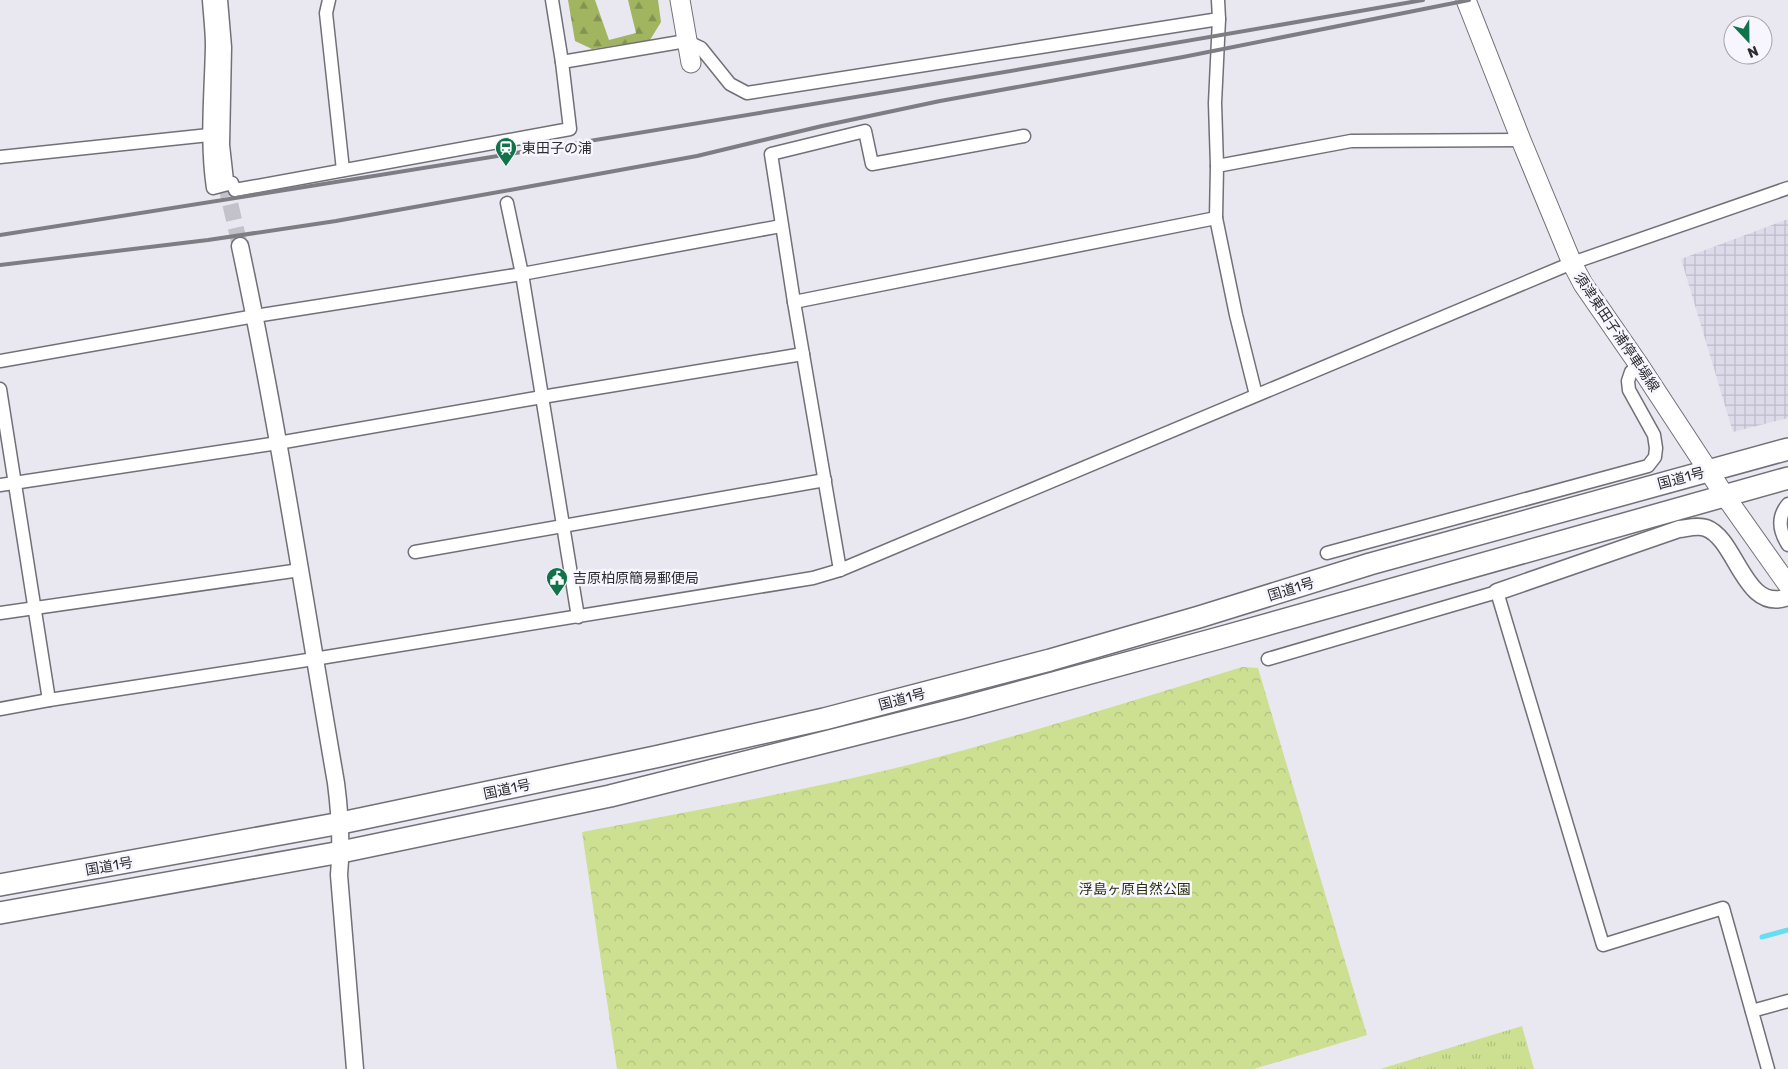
<svg xmlns="http://www.w3.org/2000/svg" width="1788" height="1069" font-family="Rubik,'Noto Sans JP',sans-serif">
  <defs>
    <pattern id="industrial-grid" width="8" height="8" patternUnits="userSpaceOnUse" patternTransform="scale(1.25)"><rect width="8" height="8" fill="#dddbea"/><path d="M0 4h8M4 0v8" fill="none" stroke="#bebcc9"/></pattern>
    <pattern id="grass-tufts" width="24" height="20" patternUnits="userSpaceOnUse" patternTransform="scale(1.25)"><rect width="24" height="20" fill="#cde091"/><path d="M3 7l-1-3M5 7V3M7 7l1-3M15 17l-1-3M17 17v-4M19 17l1-3" fill="none" stroke="#b0c07d"/></pattern>
    <pattern id="forest-firs" width="22" height="20" patternUnits="userSpaceOnUse" patternTransform="scale(1.25)"><rect width="22" height="20" fill="#a1b460"/><path d="M5 1l3.5 6h-7zM16 11l3.5 6h-7z" fill="#839350"/></pattern>
    <pattern id="park-crowns" width="20" height="18" patternUnits="userSpaceOnUse" patternTransform="scale(1.25)"><rect width="20" height="18" fill="#cde091"/><path d="M2 6a3 3 0 1 1 6 0M12 15a3 3 0 1 1 6 0" fill="none" stroke="#b0c07d"/></pattern>
  </defs>
  <rect width="100%" height="100%" fill="#e9e8f1"/>
  <!-- industrial -->
  <polygon fill="url(#industrial-grid)" points="1788,219 1788,418 1733,432 1681,259"/>
  <!-- grass -->
  <polygon fill="url(#grass-tufts)" points="1522,1026 1534,1069 1380,1069"/>
  <!-- forest -->
  <polygon fill="url(#forest-firs)" points="568,0 595,0 609,40 636,33 628,0 658,0 661,22 650,40 592,49 575,41"/>
  <!-- park -->
  <path fill="url(#park-crowns)" d="M1242,667L1258,668L1367,1035L1254,1069H617L582,832C692,811 803,791 912,764C1023,735 1133,701 1242,667Z"/>
  <g fill="none" stroke-linecap="round" stroke-linejoin="round">
    <!-- stream -->
    <polyline stroke="#65def1" stroke-width="5" points="1762,937 1788,930"/>
    <!-- tertiary-tunnel -->
    <polyline stroke="#c3c2ca" stroke-width="16" stroke-dasharray="16 8" stroke-linecap="butt" points="225,181 240,246"/>
    <!-- minor casing -->
    <g stroke="#717077" stroke-width="15">
      <g id="minor">
        <path d="M209,0C210,15 212,31 212,46C211,94 206,141 213,188L232,183L235,190L570,129L562,62L552,0"/>
        <polyline points="329,0 326,13 343,170"/>
        <polyline points="562,62 686,41 701,48 730,84 747,93 1219,19 1218,0"/>
        <polyline points="0,157 209,135"/>
        <polyline points="1217,166 1215,103 1219,19"/>
        <polyline points="507,203 522,274 578,617"/>
        <polyline points="794,302 1216,218"/>
        <polyline points="0,361 255,316 522,274 781,226"/>
        <polyline points="0,389 49,700"/>
        <polyline points="1256,395 1236,315 1216,218 1217,166 1351,141 1521,140"/>
        <polyline points="0,485 278,443 542,397 803,354"/>
        <path d="M1788,504C1777,517 1779,531 1788,545"/>
        <polyline points="415,552 825,480"/>
        <polyline points="1327,553 1648,466 1655,457 1656,448 1654,435 1629,390 1628,381 1631,372 1639,365"/>
        <polyline points="840,570 794,302 771,154 865,131 872,164 1024,136"/>
        <polyline points="0,613 300,570"/>
        <polyline points="1268,659 1497,592 1603,945 1723,908 1768,1069"/>
        <polyline points="0,709 49,700 314,659 813,578 840,570 1572,263 1788,188"/>
        <polyline points="1752,1011 1788,1001"/>
      </g>
    </g>
    <!-- tertiary casing -->
    <g stroke="#717077" stroke-width="19">
      <g id="tertiary">
        <polyline points="219,0 223,47 221,145 225,181"/>
        <path d="M240,246C278,424 305,604 336,783C340,814 342,843 339,875L355,1069"/>
        <path d="M1497,592L1679,529C1688,528 1698,525 1706,528C1737,539 1744,614 1788,597"/>
      </g>
    </g>
    <!-- secondary casing -->
    <g stroke="#717077" stroke-width="21">
      <g id="secondary">
        <polyline points="680,0 691,63"/>
        <polyline points="1466,0 1521,140 1572,263 1583,284 1639,365 1725,496 1788,585"/>
      </g>
    </g>
    <!-- trunk casing -->
    <g stroke="#717077" stroke-width="24">
      <g id="trunk">
        <polyline points="0,885 341,823 655,757 824,719 1050,660 1199,617 1370,564 1788,449"/>
        <polyline points="0,913 341,852 610,796 961,708 1219,638 1788,478"/>
      </g>
    </g>
    <!-- minor -->
    <use href="#minor" stroke="#fff" stroke-width="12"/>
    <!-- tertiary -->
    <use href="#tertiary" stroke="#fff" stroke-width="16"/>
    <!-- secondary -->
    <use href="#secondary" stroke="#fff" stroke-width="19"/>
    <!-- trunk -->
    <use href="#trunk" stroke="#fff" stroke-width="21"/>
    <!-- rail -->
    <g stroke="#7e7d83" stroke-width="4">
      <path d="M0,235C475,161 949,83 1423,0"/>
      <polyline points="0,265 208,240 336,221 510,190 697,156 822,126 940,101 1183,57 1469,0"/>
    </g>
  </g>
  <!-- icons -->
  <defs>
    <g id="station-pin" transform="scale(1.125)"><path d="M0 17L-7.5 6A9.5 9.5 0 1 1 7.5 6Z" fill="#11734a" stroke="#f7f5fe"/><path d="M-3-6H3Q5-6 5-4V2Q5 4 3 4L4.5 6H3L1.5 4h-3L-3 6H-4.5L-3 4Q-5 4-5 2V-4Q-5-6-3-6ZM-3.5-4v3h7v-3ZM-3.5 1v1.5H-2V1ZM2 1v1.5H3.5V1Z" fill="#fff"/></g>
    <g id="civic-pin" transform="scale(1.125)"><path d="M0 17L-7.5 6A9.5 9.5 0 1 1 7.5 6Z" fill="#11734a" stroke="#f7f5fe"/><path d="M-.6-6.5H3V-4.5H.6V-3L4-1V1h2V6H-6V1h2V-1L-.6-3ZM-1.2 2.5V6h2.4V2.5Z" fill="#fff"/></g>
  </defs>
  <g fill-rule="evenodd">
    <use href="#station-pin" x="506" y="148"/>
    <use href="#civic-pin" x="557" y="578"/>
  </g>
  <g text-anchor="middle" stroke-width="5" stroke-linejoin="round" paint-order="stroke">
    <!-- poi labels -->
    <g font-size="14" fill="#2c2b2e" stroke="#f7f5fe" text-anchor="start">
      <text x="522" y="153">東田子の浦</text>
      <text x="573" y="583">吉原柏原簡易郵便局</text>
    </g>
    <!-- street labels -->
    <g font-size="14" fill="#2c2b2e" stroke="#f7f5fe">
      <text transform="translate(1617 332) rotate(56)" y="5">須津東田子浦停車場線</text>
      <text transform="translate(1681 478) rotate(-15)" y="5">国道1号</text>
      <text transform="translate(1291 589) rotate(-17)" y="5">国道1号</text>
      <text transform="translate(902 699) rotate(-15)" y="5">国道1号</text>
      <text transform="translate(507 789) rotate(-12)" y="5">国道1号</text>
      <text transform="translate(109 866) rotate(-10)" y="5">国道1号</text>
    </g>
    <!-- park labels -->
    <g font-size="14" fill="#2a310d" stroke="#f7f5fe">
      <text x="1135" y="894">浮島ヶ原自然公園</text>
    </g>
  </g>
  <!-- north arrow -->
  <g transform="translate(1748 40) rotate(158)"><circle r="24" fill="#f7f5fe" stroke="#a6a4ab"/>
  <path d="M0-4L9 19L0 12L-9 19Z" fill="#11734a"/>
  <text y="-8" font-size="14" font-weight="bold" text-anchor="middle" fill="#2c2b2e">N</text>
  </g>
</svg>
